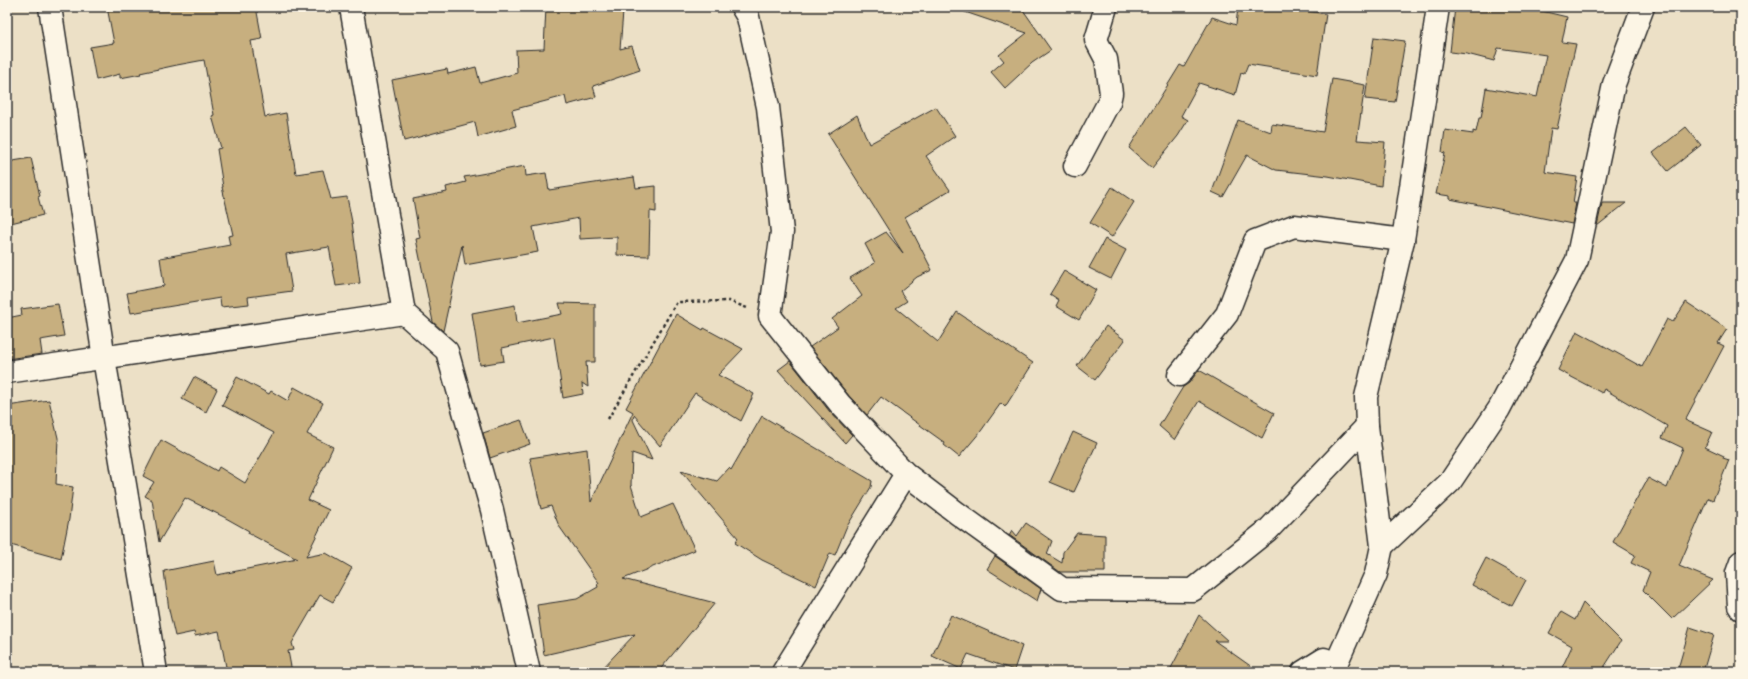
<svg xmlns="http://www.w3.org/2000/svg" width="1748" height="679" font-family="Caveat,sans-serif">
  <rect width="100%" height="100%" fill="#ece0c6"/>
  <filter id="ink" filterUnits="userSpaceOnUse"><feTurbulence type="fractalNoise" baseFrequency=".025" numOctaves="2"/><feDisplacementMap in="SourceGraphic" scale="8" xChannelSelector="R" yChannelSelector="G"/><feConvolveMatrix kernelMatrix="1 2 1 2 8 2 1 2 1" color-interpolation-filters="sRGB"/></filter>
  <g filter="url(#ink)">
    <!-- building -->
    <g fill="#c7af7f" stroke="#2b2b2b">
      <polygon points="107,7 256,7 262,39 251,41 265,117 286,113 296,174 323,170 331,199 347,197 352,222 360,283 336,286 329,247 286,254 292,291 248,297 249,304 221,307 220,298 131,313 127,293 164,286 160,258 230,245 228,236 233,235 222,187 223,187 217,149 221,148 212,116 214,115 204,60 177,65 140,73 141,74 120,78 120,74 96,80 90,47 114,43"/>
      <polygon points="546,7 609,7 609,10 623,12 620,49 632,46 640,70 593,86 596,97 567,105 565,96 512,110 516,126 478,137 475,122 404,141 392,80 447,69 448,74 476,67 480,83 517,73 516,50 544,49"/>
      <polygon points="963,7 1021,7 1051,50 1032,63 1005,88 991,72 1004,61 999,55 1027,33 962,11"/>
      <polygon points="1238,7 1280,7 1326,14 1317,75 1248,64 1244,74 1241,73 1235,95 1199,83 1181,116 1188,120 1178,136 1152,168 1129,148 1180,65 1184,67 1212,17 1236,25"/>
      <polygon points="1455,7 1525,7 1567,17 1562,42 1576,44 1557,129 1551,128 1545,172 1577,177 1573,203 1576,203 1572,224 1450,199 1450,196 1436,194 1445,153 1442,152 1445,130 1473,134 1473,131 1476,132 1479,118 1481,118 1486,88 1537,97 1546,55 1498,48 1494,61 1467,54 1450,52"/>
      <polygon points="1374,37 1405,41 1395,102 1365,99"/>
      <polygon points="1332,79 1365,85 1357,140 1385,142 1381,186 1328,176 1276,170 1247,155 1223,197 1212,192 1238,120 1271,132 1272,124 1323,132"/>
      <polygon points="936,107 955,136 926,156 950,190 905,217 932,270 917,277 900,291 907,301 896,308 938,342 957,312 1033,363 1005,407 1001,403 981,431 959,457 944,445 945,443 881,397 867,415 849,396 810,347 838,327 832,319 862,296 850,278 875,263 865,244 886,232 903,253 828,134 857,115 869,144"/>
      <polygon points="1686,127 1701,145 1668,171 1653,153"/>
      <polygon points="31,158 40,196 38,197 43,215 7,224 7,162"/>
      <polygon points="525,166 526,176 546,173 549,190 634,177 636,188 656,186 656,212 650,211 649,256 617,255 617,237 580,239 579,218 533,227 538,252 465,265 462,245 443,331 433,322 416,239 420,238 413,199 447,192 446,187 466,182 464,177"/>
      <polygon points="1112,187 1134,202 1112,237 1090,223"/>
      <polygon points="1602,203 1626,203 1597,226"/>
      <polygon points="1105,239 1126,250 1111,279 1089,268"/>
      <polygon points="1064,271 1096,290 1079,320 1056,306 1059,300 1050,294"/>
      <polygon points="1686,302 1727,329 1718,343 1724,346 1685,420 1712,432 1705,447 1724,456 1723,458 1729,460 1713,500 1708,498 1679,566 1713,580 1672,619 1643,590 1650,572 1631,563 1635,555 1613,542 1648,478 1667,488 1683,448 1662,438 1667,426 1604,389 1602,393 1558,370 1577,331 1642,367 1667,319 1673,322"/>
      <polygon points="559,303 595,304 595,362 586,362 588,387 582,383 583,394 563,398 554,337 502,348 504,361 480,365 472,313 515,305 517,323 562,314"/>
      <polygon points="58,304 64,336 40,340 42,354 7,359 7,318 22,315 21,309"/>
      <polygon points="676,314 703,330 704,328 743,349 718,375 754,394 741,421 695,393 660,446 634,415 633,420 652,460 632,453 631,485 641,517 673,504 695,550 623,579 715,603 658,672 599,672 635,634 544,655 537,605 577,599 598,587 597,584 599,583 559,526 551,506 541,509 530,458 587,449 591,502 633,412 626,408"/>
      <polygon points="1106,326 1125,340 1095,380 1077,366"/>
      <polygon points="790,361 830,412 852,435 845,443 778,370"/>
      <polygon points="1199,370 1274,413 1262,438 1199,401 1175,440 1159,426 1183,387 1189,383"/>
      <polygon points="194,377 217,389 206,412 182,399"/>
      <polygon points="237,377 269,394 271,391 288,401 294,387 323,403 307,434 333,447 308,500 329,510 306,557 326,553 352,568 333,602 320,595 292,643 294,650 288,651 292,672 227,672 219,631 195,636 194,632 175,636 169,610 164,571 214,561 217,575 297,559 248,533 249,531 224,517 185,498 159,542 152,500 145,496 154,482 143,476 161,440 217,471 219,467 245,483 274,433 222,405"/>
      <polygon points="49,400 58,438 56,484 73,487 69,519 61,559 7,544 7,406"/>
      <polygon points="762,416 872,481 871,487 846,528 835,555 830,553 816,586 762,560 735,543 738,538 681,471 717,481 729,468 731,470"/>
      <polygon points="521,420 530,444 490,458 483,433"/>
      <polygon points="1073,432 1097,443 1074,492 1050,482"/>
      <polygon points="1026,523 1052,541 1047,554 1062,563 1063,552 1077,533 1105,535 1105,572 1060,572 1009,535 1012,530 1017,536"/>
      <polygon points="995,556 1041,589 1037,601 987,569"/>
      <polygon points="1486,558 1526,580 1512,606 1472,585"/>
      <polygon points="1583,603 1621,641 1601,672 1560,672 1572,646 1549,633 1561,612 1575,620"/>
      <polygon points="951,615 1022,646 1014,670 968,654 961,669 932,656"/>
      <polygon points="1199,615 1228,641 1215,641 1259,672 1169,672"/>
      <polygon points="1690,627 1714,635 1703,672 1677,672"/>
    </g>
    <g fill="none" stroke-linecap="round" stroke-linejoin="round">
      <!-- minor casing -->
      <g stroke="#2b2b2b" stroke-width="25">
        <g id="minor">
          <polyline points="50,7 104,358 156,672"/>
          <polyline points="351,7 404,313 447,351 492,510 529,672"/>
          <polyline points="742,7 748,17 768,107 782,232 770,316 840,404 906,474 783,672"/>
          <polyline points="1075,166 1109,102 1111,93 1106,59 1096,40 1106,7"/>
          <polyline points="7,372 404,313"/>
          <polyline points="1179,375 1227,314 1255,241 1294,226 1403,240"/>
          <polyline points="906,474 957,513 1062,589 1193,590 1268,530 1367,426"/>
          <polyline points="1382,546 1450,482 1499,409 1577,260 1614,84 1643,7"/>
          <polyline points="1741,562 1737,573 1739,606 1741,609"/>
          <polyline points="1303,672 1324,659 1336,664"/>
          <polyline points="1335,672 1336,664 1376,574 1382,546 1367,426 1366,397 1403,240 1438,7"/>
        </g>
      </g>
      <!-- path -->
      <polyline stroke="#2b2b2b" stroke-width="2.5" stroke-dasharray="3 3" stroke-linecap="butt" points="608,419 677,302 729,301 747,308"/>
      <!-- minor -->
      <use href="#minor" stroke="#fcf5e5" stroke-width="22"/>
    </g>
  </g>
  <!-- margin -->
  <rect width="1748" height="679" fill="none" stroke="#fcf5e5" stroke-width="24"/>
  <rect x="12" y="12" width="1724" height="655" fill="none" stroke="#2b2b2b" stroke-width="1.5" filter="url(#ink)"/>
</svg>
